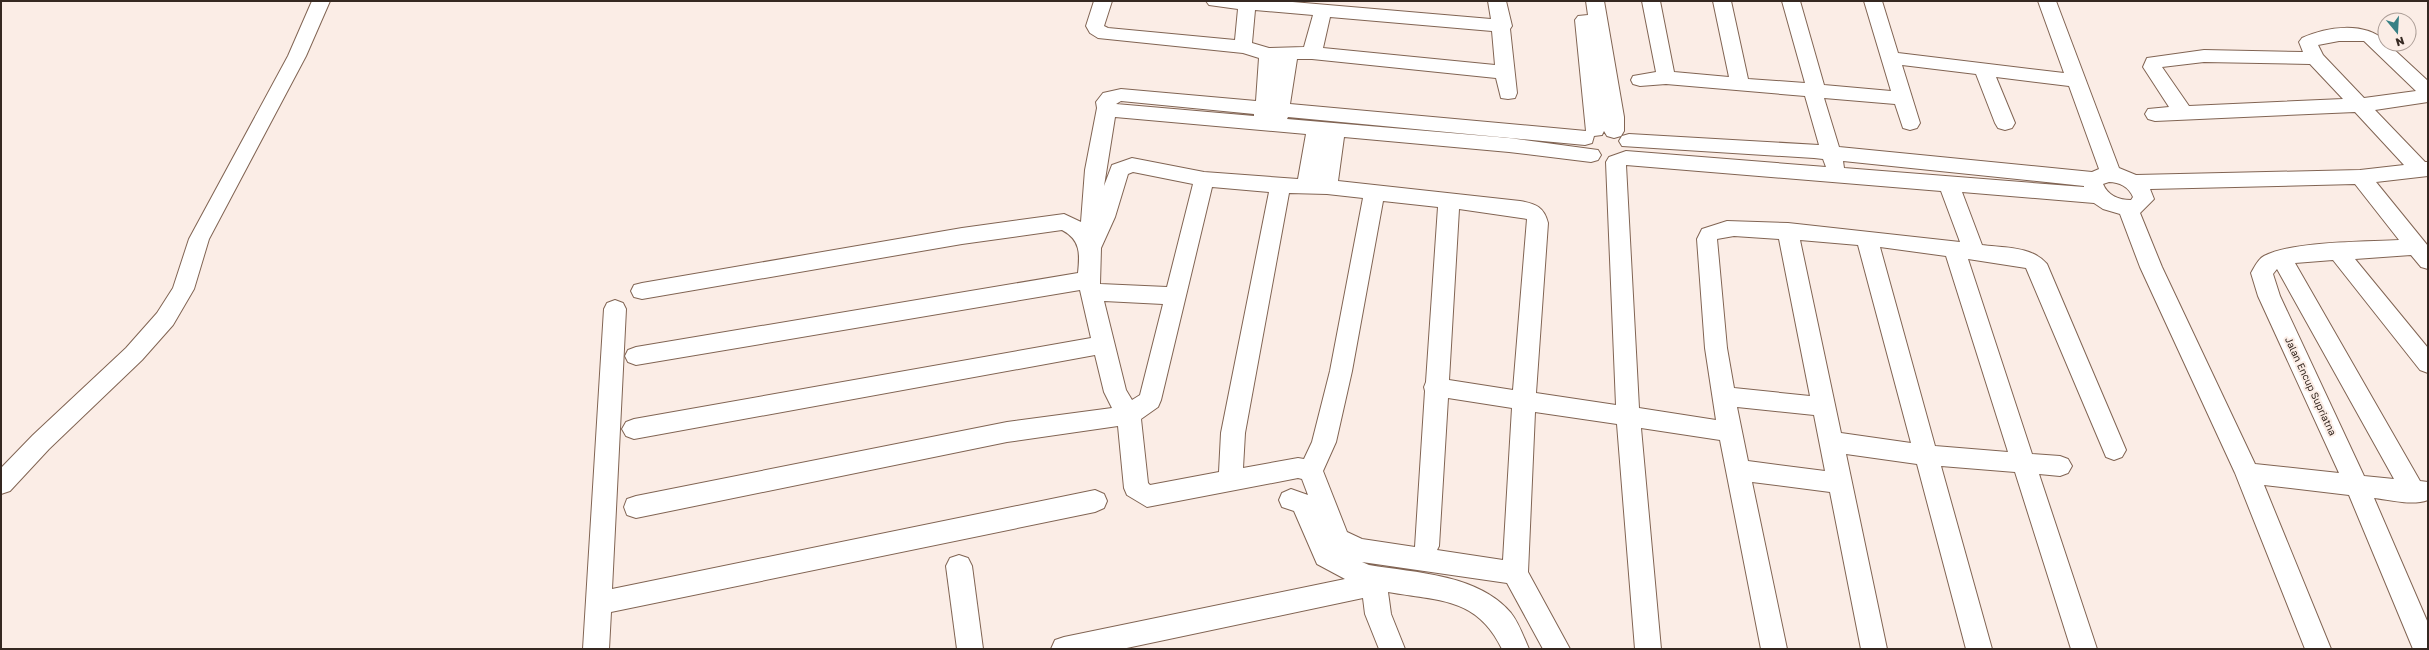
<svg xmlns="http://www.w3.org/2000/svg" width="2429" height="650" font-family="'Golos Text',sans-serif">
  <rect width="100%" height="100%" fill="#fbede6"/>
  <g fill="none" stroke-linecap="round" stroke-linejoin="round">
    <!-- minor casing -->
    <g stroke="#816453" stroke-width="2">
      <g id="minor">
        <polygon points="312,1 330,1 306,56 209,239 194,289 173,325 142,360 49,449 10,491 1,494 1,468 33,435 126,348 157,313 173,288 189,239 288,56"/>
        <path d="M1094,1H1112L1104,26L1108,28L1235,40L1238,9L1209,5L1206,1H1281L1491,19L1488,1H1506L1512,26L1510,29L1517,93L1515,98L1508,99L1501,98L1496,78L1312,59H1297L1290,104L1586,131L1575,20L1578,16L1588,15L1586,1H1604L1624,117V131L1621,136L1614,138L1607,136L1604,131L1602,135L1594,136L1592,143L1585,145L1288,117L1287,119L1509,138L1598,150L1601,155L1598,160L1591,162L1509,152L1344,137L1338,181L1520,201C1536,204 1544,207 1548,223L1536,393L1616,405L1606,162L1609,157L1626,151L1826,167L1823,159L1814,158L1622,146L1619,141L1622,136L1629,134L1819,145L1805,96L1666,84L1640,86L1633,84L1631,80L1633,76L1656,72L1642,1H1660L1674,72L1729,77L1713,1H1731L1748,79L1805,83L1782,1H1800L1824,85L1891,91L1864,1H1882L1898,53L2064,73L2038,1H2056L2119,168L2136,175L2360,170L2404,165L2355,112L2155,121L2148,119L2145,114L2148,109L2169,107L2143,67L2147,58L2204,50L2303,52L2299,42L2302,38C2326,27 2364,21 2385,41V44H2388L2428,81V102L2375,110L2425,162H2428V176L2376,182L2428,246V269L2421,267L2411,255L2355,259L2428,348V373L2420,370L2333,260L2295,263L2420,481L2428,482V500C2412,506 2391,500 2374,498L2428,623V649H2413L2349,495L2264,485L2331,649H2305L2235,473L2140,267L2120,214L2103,209L2094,203L1962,192L1982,245C2004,248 2032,246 2047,264L2126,450L2122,457L2114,460L2106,457L2026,268L1968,259L2032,454L2060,456L2068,459L2072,466L2068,473L2060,476L2039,474L2097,649H2071L2015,472L1941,466L1992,649H1966L1917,464L1846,454L1887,649H1861L1830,492L1752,482L1787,649H1761L1720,440L1641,428L1661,649H1635L1617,424L1535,412L1528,572L1570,649H1543L1507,583L1362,562L1369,565C1416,573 1478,574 1511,613C1519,623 1524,638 1529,649H1502C1477,597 1439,601 1388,592L1391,614L1405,649H1379L1365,614L1363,598L1122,649H1051L1055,640L1064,637L1345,579L1317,564L1294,511L1282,507L1279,500L1282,493L1291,489L1308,495L1302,479L1298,478L1147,507L1127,495L1124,488L1118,426L1007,442L636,518L627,515L624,507L627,499L636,496L1007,422L1112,408L1104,392L1095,355L634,439L626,436L622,429L626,422L634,419L1091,338L1080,290L636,365L628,362L625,356L628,350L636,347L1078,273C1080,254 1081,240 1062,230L962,244L642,299L634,297L631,291L634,285L642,283L962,228L1064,214L1081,222L1085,170L1097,108L1096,102L1103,93L1121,89L1256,101L1259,58L1243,53L1098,38L1090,33L1086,26ZM1255,10L1313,15L1304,47L1269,48L1252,43ZM1330,17L1492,31L1495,65L1323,48ZM2339,41H2364L2416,91L2364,98L2323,55L2318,45ZM2204,62L2310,64L2343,99L2189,106L2162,67ZM1902,65L1976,74L1995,123L1998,128L2005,130L2012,128L2015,123L1996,77L2069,86L2099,169L2092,172L1839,147L1824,98L1895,104L1903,128L1910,130L1917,128L1920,123ZM1121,101L1254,114V116L1116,104ZM1115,117L1306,134L1298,179L1204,172L1132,158L1112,165L1104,186ZM1843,161L2084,186V187L1844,168ZM1626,165L1941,191L1960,242L1788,223L1727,221L1702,229L1697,239L1705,348L1716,420L1639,408ZM1133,172L1193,184L1167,287L1100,284L1101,248L1115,217L1128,174ZM2109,182C2119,182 2129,187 2133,197L2131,200C2119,200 2108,196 2103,184ZM2355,184L2399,240C2364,242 2293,241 2264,256C2258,259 2254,268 2251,273L2258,296L2339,473L2255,464L2162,267L2140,213L2154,199L2150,189ZM1212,187L1269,192L1221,433L1219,472L1150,485L1148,483L1141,419L1158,407L1161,400ZM1289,193L1327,194L1363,198L1330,371L1312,442L1304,459L1298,458L1243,468L1245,433ZM1383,201L1438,207L1426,382L1424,387L1425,391L1415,547L1362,539L1347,532L1323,471L1336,442L1352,371ZM1459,209L1527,219L1513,390L1449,380ZM1734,236L1779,239L1810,396L1734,388L1727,348L1717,239ZM1800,240L1858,245L1911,443L1841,433ZM1880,247L1946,256L2008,452L1935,446ZM2277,269L2394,479L2364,476L2280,296L2273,274ZM1104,301L1163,304L1140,395L1132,400L1126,390ZM1448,398L1512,408L1503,560L1437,550L1439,546ZM1737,407L1814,415L1825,471L1748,461Z"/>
        <polygon points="615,300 623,303 626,309 612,589 1095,490 1104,494 1107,501 1104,508 1095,512 611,612 609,649 583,649 604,309 607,303"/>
        <polygon points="959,555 968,558 972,566 983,649 957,649 946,566 950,558"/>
      </g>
    </g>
    <!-- minor -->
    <use href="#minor" fill="#fff" fill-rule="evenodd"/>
  </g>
  <g text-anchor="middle" stroke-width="4" stroke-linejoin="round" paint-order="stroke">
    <!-- street labels -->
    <g font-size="10" fill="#352821" stroke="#fbede6">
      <text transform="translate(2311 386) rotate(65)" y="4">Jalan Encup Supriatna</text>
    </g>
  </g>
  <!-- border -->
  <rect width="2429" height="650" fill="none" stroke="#352821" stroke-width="4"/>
  <!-- north arrow -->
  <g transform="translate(2397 32) rotate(162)"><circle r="19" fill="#fbede6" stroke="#ac9e97"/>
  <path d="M0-3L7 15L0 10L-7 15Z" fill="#378085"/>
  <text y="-6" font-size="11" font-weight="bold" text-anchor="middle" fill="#352821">N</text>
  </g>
</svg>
